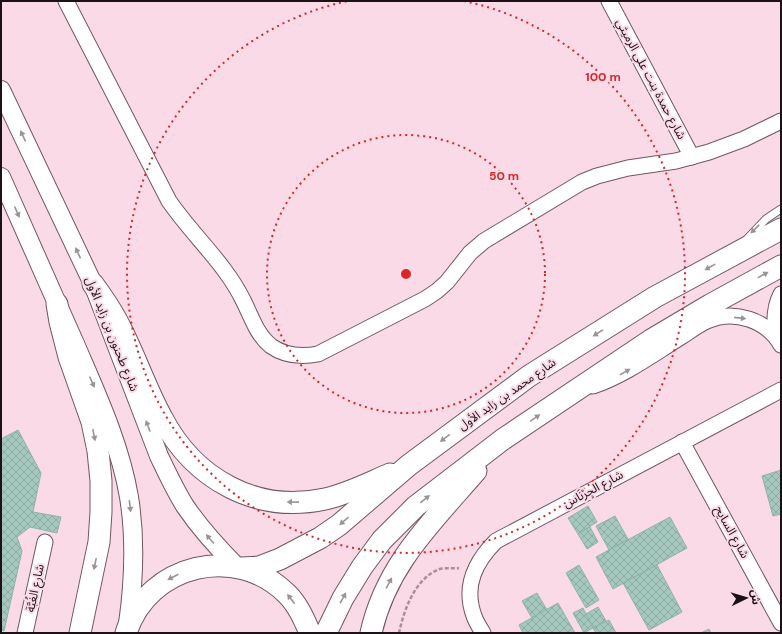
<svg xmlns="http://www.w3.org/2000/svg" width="782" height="634" font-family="'DM Sans','Noto Sans Arabic',sans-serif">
  <defs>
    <pattern id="building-cross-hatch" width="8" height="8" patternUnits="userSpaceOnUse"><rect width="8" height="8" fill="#a4c8be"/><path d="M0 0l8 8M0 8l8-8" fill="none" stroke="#8daba3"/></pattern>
  </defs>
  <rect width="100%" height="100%" fill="#fbdae8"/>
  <!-- building -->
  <g fill="url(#building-cross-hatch)" stroke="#8eb2a8">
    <polygon points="18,430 41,473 33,512 61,517 57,533 30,527 17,537 22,551 4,631 1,630 1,439"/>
    <polygon points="781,470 781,514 773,516 762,476"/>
    <polygon points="588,506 597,522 578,534 568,518"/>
    <polygon points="615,516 628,539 609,550 596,526"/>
    <polygon points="670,517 687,548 613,589 596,557"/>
    <polygon points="590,527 598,542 587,549 578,534"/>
    <polygon points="579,565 599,600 586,608 566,573"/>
    <polygon points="657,565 682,612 649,630 623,583"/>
    <polygon points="537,593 547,610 532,618 522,601"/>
    <polygon points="558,603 575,633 523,633 519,625"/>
    <polygon points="598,607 606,621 593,628 586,614"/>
    <polygon points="583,608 593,628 584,633 573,613"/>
    <polygon points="609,620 616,633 596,633 593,628"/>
    <polygon points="709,629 711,633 701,633"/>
  </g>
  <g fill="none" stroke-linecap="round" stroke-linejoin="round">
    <!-- service casing -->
    <g stroke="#725663" stroke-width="9">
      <polyline id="service" points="747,239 766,219 781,209"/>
    </g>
    <!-- minor casing -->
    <g stroke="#725663" stroke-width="17">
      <g id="minor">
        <path d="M66,1L169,201C193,236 226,264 244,302C252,318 257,335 271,346C285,356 302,357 318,354L425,299L437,291L447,282L470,253L484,241L582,182L597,176L628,168L676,161L709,152L744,139L781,121"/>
        <polyline points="609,1 692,157"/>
        <path d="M776,336C774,322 774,307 781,294"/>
        <path d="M593,386C625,375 652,355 681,337C689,332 698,325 707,321C734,309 767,320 781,345"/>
        <polyline points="682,442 781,623"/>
        <polyline points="25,633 45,542"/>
        <path d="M483,633C480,628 476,622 474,616C463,586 475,562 496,541L781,390"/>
      </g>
    </g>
    <!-- tertiary casing -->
    <g stroke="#725663" stroke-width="20">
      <g id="tertiary">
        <path d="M1,90L93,284L159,456C167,473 175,490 185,506C200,528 218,548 237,567"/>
        <path d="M1,177C26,233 51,289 76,346C97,395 120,444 129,497C136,540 134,581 128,624"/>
      </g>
    </g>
    <!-- secondary casing -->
    <g stroke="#725663" stroke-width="23">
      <g id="secondary">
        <path d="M93,284C104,299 115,315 123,333C137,361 147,391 162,418C194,479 256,514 325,499C348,494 369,483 390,474"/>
        <polyline points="57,304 60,322 69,357 92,422 98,451 101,481 101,512 99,542 80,633"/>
        <polyline points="242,568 259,567 280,559 320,538 339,525 409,465 529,376 655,297 781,229"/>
        <path d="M126,633C148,564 236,543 287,594C298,605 304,619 310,633"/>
        <polyline points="326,633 343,598 362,567 382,540 416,506 502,440 651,340 710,305 781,266"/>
        <path d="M371,633C386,565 432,522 476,471"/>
      </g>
    </g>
    <!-- path -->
    <path stroke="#a88f9a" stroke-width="2.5" stroke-dasharray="4 2" stroke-linecap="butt" d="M399,633C404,610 414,581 437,570C443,567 453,569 459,568"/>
    <!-- service -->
    <use href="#service" stroke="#fff" stroke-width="7"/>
    <!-- minor -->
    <use href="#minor" stroke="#fff" stroke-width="15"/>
    <!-- tertiary -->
    <use href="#tertiary" stroke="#fff" stroke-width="18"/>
    <!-- secondary -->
    <use href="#secondary" stroke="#fff" stroke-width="21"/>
  </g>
  <!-- one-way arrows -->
  <defs><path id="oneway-solid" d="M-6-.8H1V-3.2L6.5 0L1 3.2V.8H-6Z"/></defs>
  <g fill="#999496">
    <use href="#oneway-solid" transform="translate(23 136) rotate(-115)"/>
    <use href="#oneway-solid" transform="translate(17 212) rotate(66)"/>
    <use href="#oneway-solid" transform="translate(755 229) rotate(136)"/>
    <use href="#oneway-solid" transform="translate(78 253) rotate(-115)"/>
    <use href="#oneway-solid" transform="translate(710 267) rotate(151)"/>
    <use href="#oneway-solid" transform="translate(763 275) rotate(-29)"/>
    <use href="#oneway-solid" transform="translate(740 318) rotate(6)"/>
    <use href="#oneway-solid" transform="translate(598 333) rotate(148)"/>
    <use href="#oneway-solid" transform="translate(625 372) rotate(-29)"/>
    <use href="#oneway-solid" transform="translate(92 382) rotate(66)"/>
    <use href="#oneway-solid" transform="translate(535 418) rotate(-34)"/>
    <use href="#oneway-solid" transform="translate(148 426) rotate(-111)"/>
    <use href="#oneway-solid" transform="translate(94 435) rotate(79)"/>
    <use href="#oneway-solid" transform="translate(445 438) rotate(143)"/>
    <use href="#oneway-solid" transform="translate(425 499) rotate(-39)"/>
    <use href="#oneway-solid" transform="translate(293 502) rotate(-179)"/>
    <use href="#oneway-solid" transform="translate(130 506) rotate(83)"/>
    <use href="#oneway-solid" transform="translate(344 521) rotate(139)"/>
    <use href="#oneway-solid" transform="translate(210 539) rotate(-131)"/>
    <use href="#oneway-solid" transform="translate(95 564) rotate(102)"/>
    <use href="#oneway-solid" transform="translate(173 577) rotate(153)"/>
    <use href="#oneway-solid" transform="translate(389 583) rotate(-62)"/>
    <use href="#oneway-solid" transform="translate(343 598) rotate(-61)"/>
    <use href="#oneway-solid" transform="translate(291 599) rotate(-127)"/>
  </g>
  <!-- distance rings -->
  <g fill="none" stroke="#d62828" stroke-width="2" stroke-dasharray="2 4">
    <circle cx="406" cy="274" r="139"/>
    <path d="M464 1A279 279 0 1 1 348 1"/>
  </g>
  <g text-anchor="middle" stroke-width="4" stroke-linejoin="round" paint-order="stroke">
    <!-- street labels -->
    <g font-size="12" fill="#1c1116" stroke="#fbdae8">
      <text transform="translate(651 79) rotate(62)" y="4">شارع حمدة بنت علي الرميثي</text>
      <text transform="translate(112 334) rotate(68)" y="4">شارع طحنون بن زايد الأول</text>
      <text transform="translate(507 394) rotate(-35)" y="4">شارع محمد بن زايد الأول</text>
      <text transform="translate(593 489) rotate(-28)" y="4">شارع الجِرْنَاس</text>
      <text transform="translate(732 532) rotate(61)" y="4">شارع السايح</text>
      <text transform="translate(35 588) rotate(-78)" y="4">شارع الغُبَّة</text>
    </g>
  </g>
  <circle cx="406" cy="274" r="6" fill="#d62828" stroke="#fbdae8" stroke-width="2"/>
  <g font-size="12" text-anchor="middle" font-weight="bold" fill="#d62828" stroke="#fbdae8" stroke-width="4" stroke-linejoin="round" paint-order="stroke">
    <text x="603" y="81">100 m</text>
    <text x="504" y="180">50 m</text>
  </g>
  <!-- border -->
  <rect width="782" height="634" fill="none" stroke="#1c1116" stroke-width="4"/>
  <!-- north arrow -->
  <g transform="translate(746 598) rotate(85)" stroke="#fbdae8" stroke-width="3" paint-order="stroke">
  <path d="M0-3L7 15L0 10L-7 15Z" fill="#1c1116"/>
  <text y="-6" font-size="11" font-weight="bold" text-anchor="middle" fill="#1c1116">ش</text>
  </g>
</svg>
